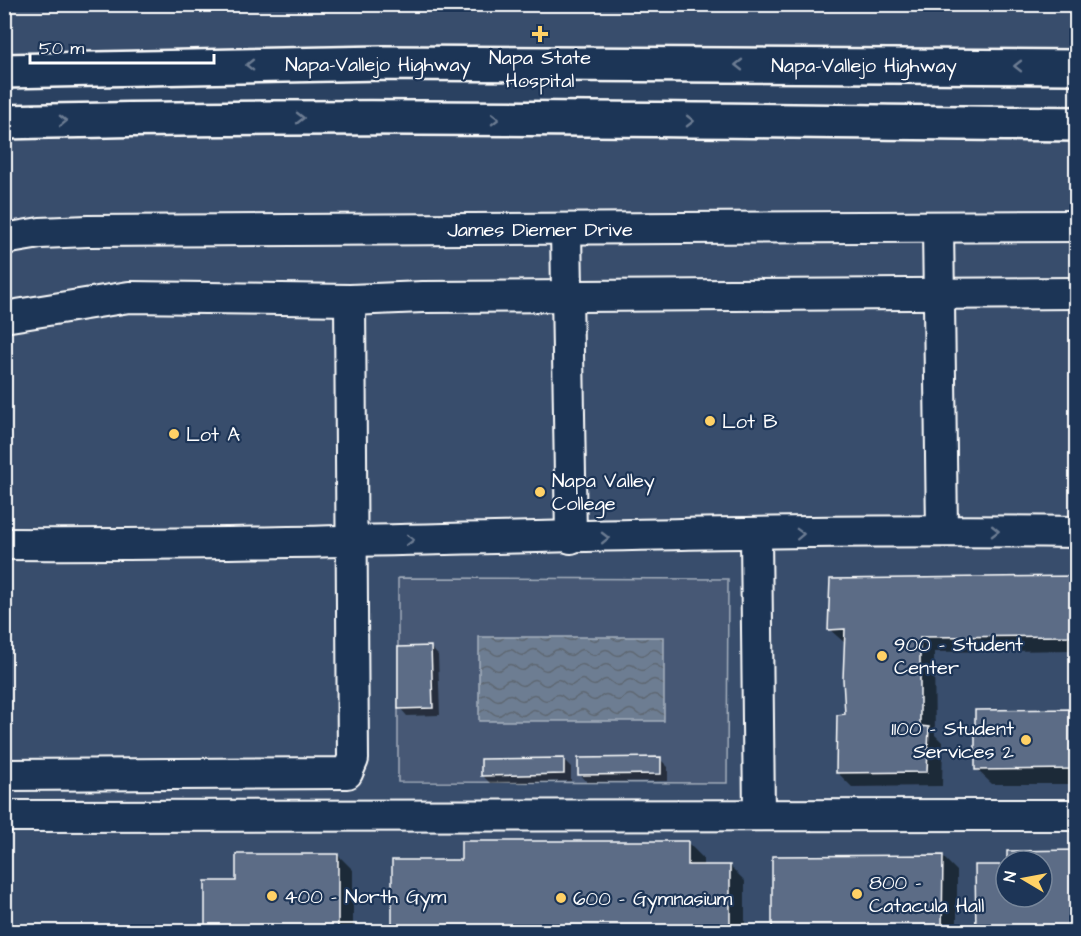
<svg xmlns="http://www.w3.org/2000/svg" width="1081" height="936" font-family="'Architects Daughter',sans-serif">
  <defs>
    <pattern id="water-waves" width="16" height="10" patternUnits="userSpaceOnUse" patternTransform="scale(1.5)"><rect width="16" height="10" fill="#6d7d92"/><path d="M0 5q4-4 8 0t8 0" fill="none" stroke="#5e6772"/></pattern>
  </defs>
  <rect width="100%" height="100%" fill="#2a4161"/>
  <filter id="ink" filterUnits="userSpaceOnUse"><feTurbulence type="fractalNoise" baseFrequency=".0167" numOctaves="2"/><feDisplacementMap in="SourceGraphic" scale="12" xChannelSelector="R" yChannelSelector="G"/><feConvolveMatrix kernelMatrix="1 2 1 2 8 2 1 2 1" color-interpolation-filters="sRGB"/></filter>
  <g filter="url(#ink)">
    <!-- built -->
    <g fill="#394e6c" fill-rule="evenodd">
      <polygon points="4,5 1076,5 1076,67 5,71"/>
      <path d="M4,122L1076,124V931H5ZM1006,861H1042V897H1006Z"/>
    </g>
    <!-- green -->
    <polygon fill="#465975" stroke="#a2acba" stroke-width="1.5" points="398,578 728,579 727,783 398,782"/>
    <!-- water -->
    <rect fill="url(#water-waves)" stroke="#a7b1be" stroke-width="1.5" x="479" y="637" width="185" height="84"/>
    <!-- shadow -->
    <g fill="#0007">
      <polygon points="1076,577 1076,650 934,652 935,735 943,743 942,786 852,787 837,772 847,715 846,644 829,629 831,580"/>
      <polygon points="431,648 438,655 440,715 407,716 400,708"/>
      <polygon points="1076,711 1076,784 992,784 976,769 976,712"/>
      <polygon points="563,759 571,767 571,781 490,783 482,775"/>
      <polygon points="660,759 668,767 668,781 587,782 580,774"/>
      <polygon points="688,843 703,858 703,866 730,866 745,881 745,932 394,932 463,861"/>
      <polygon points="1008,852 1076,852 1076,932 977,932 1006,866 1006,897 1042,897 1042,861 1009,861"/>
      <polygon points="338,855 353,870 353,932 206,932 237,883"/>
      <polygon points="942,856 957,871 957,932 773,932"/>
    </g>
    <!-- building -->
    <g fill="#5b6c86" stroke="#fff" stroke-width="1.5">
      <polygon points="1076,576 1076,636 920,637 920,726 929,727 927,772 836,773 837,715 845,714 843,679 845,629 828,630 830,579"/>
      <polygon points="431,646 433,708 398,709 398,647"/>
      <polygon points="1076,709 1076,769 975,770 975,710"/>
      <polygon points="661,757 661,774 578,775 578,758"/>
      <polygon points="564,758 564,774 481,776 481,759"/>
      <polygon points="461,841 688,841 688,865 730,865 730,932 392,932 392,860 461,860"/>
      <polygon points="1076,850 1076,932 976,932 975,865 1006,865 1006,897 1042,897 1042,861 1007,861 1007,851"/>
      <polygon points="236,854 338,854 338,932 205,932 205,881 236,881"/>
      <polygon points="943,855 942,932 772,932 772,856"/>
    </g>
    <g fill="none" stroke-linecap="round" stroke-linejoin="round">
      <!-- minor casing -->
      <g stroke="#fff" stroke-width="34">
        <g id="minor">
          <polyline points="938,227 942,530"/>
          <polyline points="566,229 571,538"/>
          <polyline points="4,239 40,233 88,231 1076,226"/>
          <polyline points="4,317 129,297 350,300 423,297 1076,293"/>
          <polyline points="756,535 759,814"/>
          <path d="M4,544C362,546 719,527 1076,532"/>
          <polyline points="4,775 347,773 353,759 350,300"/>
          <polyline points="4,816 1076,815"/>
        </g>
      </g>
      <!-- major casing -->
      <g stroke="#fff" stroke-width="38">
        <g id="major">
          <polyline points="4,71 381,63 1076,67"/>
          <path d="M4,122C362,113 719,121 1076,124"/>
        </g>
      </g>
      <!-- minor -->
      <use href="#minor" stroke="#1d3557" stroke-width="30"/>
      <!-- major -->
      <use href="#major" stroke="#1d3557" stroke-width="33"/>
    </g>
    <!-- one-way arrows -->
    <defs><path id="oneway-chevron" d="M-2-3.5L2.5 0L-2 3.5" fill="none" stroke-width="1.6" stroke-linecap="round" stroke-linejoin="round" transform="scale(1.5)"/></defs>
    <g stroke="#6c7c92">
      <use href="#oneway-chevron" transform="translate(250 65) rotate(179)"/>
      <use href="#oneway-chevron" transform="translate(739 65) rotate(-180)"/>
      <use href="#oneway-chevron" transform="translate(1018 66) rotate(-180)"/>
      <use href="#oneway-chevron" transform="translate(300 118)"/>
      <use href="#oneway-chevron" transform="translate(495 119) rotate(1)"/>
      <use href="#oneway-chevron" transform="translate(63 121) rotate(-1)"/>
      <use href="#oneway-chevron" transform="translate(690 121) rotate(1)"/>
      <use href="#oneway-chevron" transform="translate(995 531) rotate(1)"/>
      <use href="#oneway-chevron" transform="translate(800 534) rotate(-2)"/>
      <use href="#oneway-chevron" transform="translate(605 538) rotate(-1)"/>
      <use href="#oneway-chevron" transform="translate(410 540)"/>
    </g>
  </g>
  <!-- markers -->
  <g fill="#ffd166" stroke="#1d3557" stroke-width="2">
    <path d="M537 25h6v6h6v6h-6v6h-6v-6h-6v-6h6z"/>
    <circle cx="710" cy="421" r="6"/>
    <circle cx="174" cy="434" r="6"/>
    <circle cx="540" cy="492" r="6"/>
    <circle cx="882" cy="656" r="6"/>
    <circle cx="1026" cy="740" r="6"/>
    <circle cx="857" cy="894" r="6"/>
    <circle cx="272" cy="896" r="6"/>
    <circle cx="561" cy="898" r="6"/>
  </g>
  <g text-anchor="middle" stroke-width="4.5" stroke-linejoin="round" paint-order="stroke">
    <!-- poi labels -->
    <g font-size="20" fill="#fff" stroke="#1d3557" text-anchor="start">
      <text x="540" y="64" text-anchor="middle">Napa State<tspan x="540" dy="23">Hospital</tspan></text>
      <text x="722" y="428">Lot B</text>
      <text x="186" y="441">Lot A</text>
      <text x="552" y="487">Napa Valley<tspan x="552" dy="23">College</tspan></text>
      <text x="894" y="651">900 - Student<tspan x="894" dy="23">Center</tspan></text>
      <text x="1014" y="735" text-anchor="end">1100 - Student<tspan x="1014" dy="23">Services 2</tspan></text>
      <text x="869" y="889">800 -<tspan x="869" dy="23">Catacula Hall</tspan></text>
      <text x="284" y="903">400 - North Gym</text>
      <text x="573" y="905">600 - Gymnasium</text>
    </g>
    <!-- street labels -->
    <g font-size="20" fill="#fff" stroke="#1d3557">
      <text x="378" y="71">Napa-Vallejo Highway</text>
      <text x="864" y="72">Napa-Vallejo Highway</text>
      <text x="540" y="236">James Diemer Drive</text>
    </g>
  </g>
  <!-- margin -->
  <rect width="1081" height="936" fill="none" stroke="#1d3557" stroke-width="24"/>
  <rect x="12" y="12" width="1057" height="912" fill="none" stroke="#fff" stroke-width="2" filter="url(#ink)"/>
  <!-- north arrow -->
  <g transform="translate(1024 879) rotate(280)"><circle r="28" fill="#1d3557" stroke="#77869a" stroke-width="1.5"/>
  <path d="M0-4.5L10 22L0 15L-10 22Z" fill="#ffd166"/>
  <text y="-9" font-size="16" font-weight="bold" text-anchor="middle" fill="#ffffff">N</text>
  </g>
  <!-- scale -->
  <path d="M30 54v9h184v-9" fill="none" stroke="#ffffff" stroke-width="3"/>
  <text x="39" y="54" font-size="18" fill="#ffffff" stroke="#1d3557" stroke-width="4.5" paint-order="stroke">50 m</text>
</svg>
